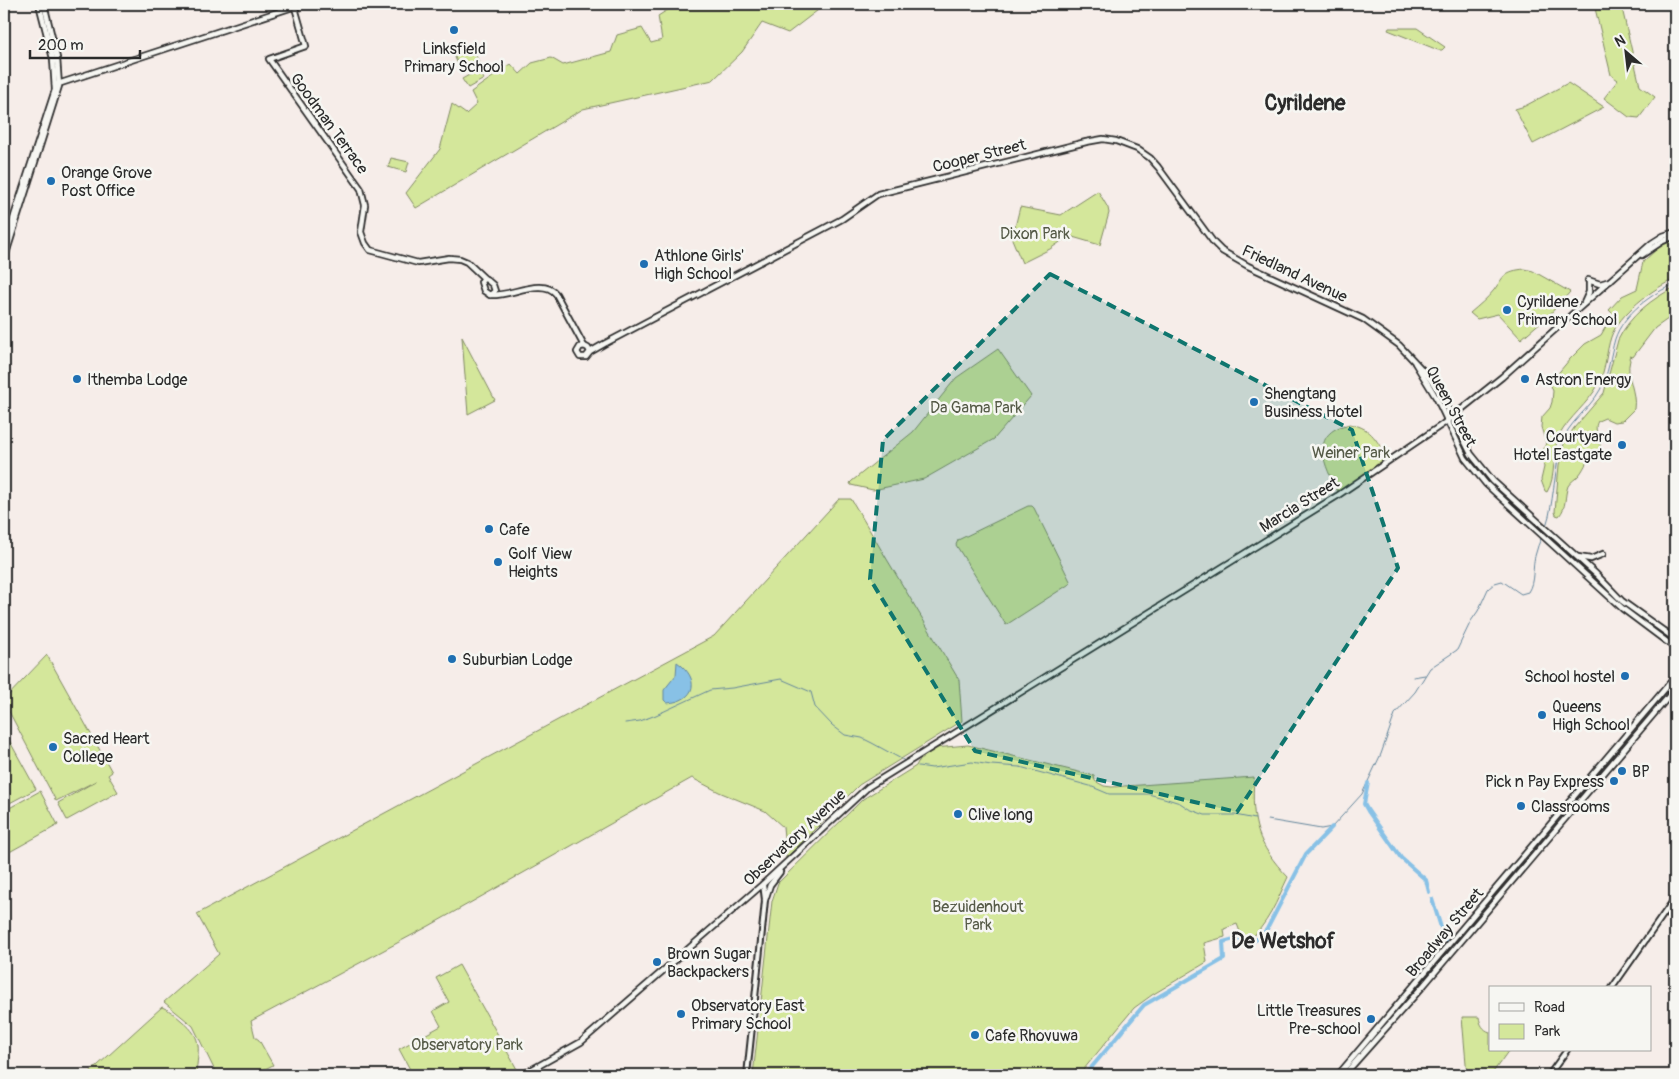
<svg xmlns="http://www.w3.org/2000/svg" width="1679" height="1079" font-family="Pangolin,sans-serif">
  <rect width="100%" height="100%" fill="#f6ede9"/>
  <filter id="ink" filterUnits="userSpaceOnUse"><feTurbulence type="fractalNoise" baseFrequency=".02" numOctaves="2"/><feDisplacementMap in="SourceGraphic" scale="10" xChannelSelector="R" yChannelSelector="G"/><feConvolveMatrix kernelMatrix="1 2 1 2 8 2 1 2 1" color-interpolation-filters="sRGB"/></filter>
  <g filter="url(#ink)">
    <!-- green -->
    <g fill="#d4e79b" stroke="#808963">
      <polygon points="677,4 711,7 712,4 826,4 788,33 762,23 742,52 713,80 583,109 416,208 406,193 440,149 452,104 466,114 477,104 471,92 511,64 520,74 532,63 551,58 563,65 611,52 617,35 642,28 651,43 662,40 658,16"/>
      <polygon points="1594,4 1621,4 1640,86 1655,97 1639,118 1629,117 1604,98 1618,80 1611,75"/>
      <polygon points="1389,28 1417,28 1445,47 1442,50 1438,50 1388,30"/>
      <polygon points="472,46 479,63 461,71 453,53"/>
      <polygon points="478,70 484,79 468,88 462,79"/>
      <polygon points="1568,83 1604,107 1533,144 1515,109 1525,106"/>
      <polygon points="391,158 409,162 406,172 388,167"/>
      <polygon points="1098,191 1108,208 1109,213 1100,245 1069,236 1050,249 1022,263 1012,239 1020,207 1061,215"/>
      <path d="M1675,239V279C1653,288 1619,314 1611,337C1606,352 1606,370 1598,385C1588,404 1569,417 1559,436C1551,454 1557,476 1547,492L1545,491L1541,480L1544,467L1541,456L1546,443L1541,427L1542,417L1550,408L1552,402L1553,391L1550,383L1570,359L1585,344L1601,335L1613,314L1609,310L1622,296L1637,289L1643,262L1661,245Z"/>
      <path d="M1525,269L1533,271L1570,292L1550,314L1521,339L1498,314L1477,319L1470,313C1478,306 1487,299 1494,290C1505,275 1504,271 1525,269Z"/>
      <path d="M1675,287V314L1655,328L1633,357L1630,356L1629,358L1630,360C1625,377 1637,391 1634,409L1622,421L1614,422L1605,418L1598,421C1591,433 1607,444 1597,456C1586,457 1586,467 1579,475C1576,479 1571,481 1568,486C1564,497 1567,507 1559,516L1556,515L1555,512L1559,465L1564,443L1574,428L1604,393L1618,340C1630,315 1652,299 1675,287Z"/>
      <polygon points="462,337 495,400 468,414"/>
      <polygon points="998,349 1031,396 994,439 924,479 873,490 851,485 850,483 852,481 913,432 956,378"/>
      <path d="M1350,424C1373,428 1377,442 1388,459L1338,492C1325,466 1307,433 1350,424Z"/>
      <polygon points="839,499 851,499 959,680 962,721 859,785 786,858 783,827 765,811 719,792 692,778 429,926 251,1021 255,1037 259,1040 273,1065 253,1075 217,1075 193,1026 164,1002 219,954 197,914 714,636"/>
      <polygon points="1028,506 1032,506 1034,508 1071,583 1006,625 956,545 958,540"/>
      <polygon points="47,655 112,772 108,775 118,792 67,820 58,803 96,781 56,801 4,702 4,700"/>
      <polygon points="4,731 36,789 4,806"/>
      <path d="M968,745L1087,774L1094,776L1095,781L1104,786L1112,787L1254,777C1251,822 1257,845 1288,877C1277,900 1268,926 1247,941L1242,937L1237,924L1224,929L1225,937L1204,943L1207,962L1152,995L1134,1008L1079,1075H753L772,901L778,883L863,799L916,766L918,762L934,748Z"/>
      <polygon points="40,791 58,825 4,855 4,811"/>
      <polygon points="459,965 518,1071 511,1075 413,1075 399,1049 441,1026 433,1011 449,1002 436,978"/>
      <path d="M162,1007C170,1010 175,1015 182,1021C204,1039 198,1049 196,1075H87Z"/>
      <path d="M1462,1017H1479C1480,1024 1483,1030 1490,1032V1050H1509L1491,1075H1467Z"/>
    </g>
    <!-- water -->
    <path fill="#88c1e6" stroke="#63859b" d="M677,662C700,678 697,701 667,703L664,700V690L676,675Z"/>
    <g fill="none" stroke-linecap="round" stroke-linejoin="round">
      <!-- stream -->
      <g stroke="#63859b" stroke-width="1">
        <polyline points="1413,677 1425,675"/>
        <polyline points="625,723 640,721 656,715 710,690 732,688 781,679 811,692 815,707 832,725 845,735 862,738 872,743 905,761"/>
        <polyline points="918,766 932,768 972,762 991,765 1020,767 1090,786 1109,794 1148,794 1164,798 1180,803 1189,809 1205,815 1235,815 1255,819"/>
        <path d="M1268,820L1321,829L1332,827L1362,794L1381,754L1395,714L1415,692L1430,668L1457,650L1471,621L1478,611L1488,589L1495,583L1502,581L1521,594L1528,592C1535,581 1532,568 1535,556C1538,542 1546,530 1549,516C1554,493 1555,469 1561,445C1567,423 1589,410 1600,390C1609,374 1610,356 1615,339C1623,314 1652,293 1675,284"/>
      </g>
      <!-- canal -->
      <g stroke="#88c1e6" stroke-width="4">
        <polyline points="1368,783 1364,804 1368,811 1401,858 1426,880 1429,892"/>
        <polyline points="1432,899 1445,940"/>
        <polyline points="1085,1075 1144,1005 1224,959 1223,942 1238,938 1247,945 1260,937 1267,929 1306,854 1332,827"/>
      </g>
      <!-- minor casing -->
      <g stroke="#2b2b2b" stroke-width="8">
        <g id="minor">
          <polyline points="1612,988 1675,898"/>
          <polyline points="747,1075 763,921 765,900 763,884"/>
          <polyline points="1549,1075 1567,1050"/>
        </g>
      </g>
      <!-- major casing -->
      <g stroke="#2b2b2b" stroke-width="8">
        <g id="major">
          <polyline points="294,4 306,46 269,59 361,189 365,205 361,232 365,243 370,250 418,263 449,258 460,259 467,262 485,279"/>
          <polyline points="55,85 302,4"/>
          <polyline points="4,247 55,90 53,59 39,4"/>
          <polyline points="1642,255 1663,241 1675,236"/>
          <polyline points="4,260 59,86 57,58 44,4"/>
          <polygon points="483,279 486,279 493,285 495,291 490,295 484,291 481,282"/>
          <polyline points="1588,280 1600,284 1610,281"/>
          <path d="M490,295C509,297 543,277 556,294L584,346"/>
          <polyline points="1584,303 1589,292 1589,282"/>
          <polyline points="590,352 588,348 584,346 580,347 577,352 580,357 586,357 590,352 604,344 842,219 878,194 1086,142 1103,139 1116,141 1137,149 1150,158 1158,167 1214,243 1222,251 1248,266 1363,319 1399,345 1428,376 1442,396 1471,454 1493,481 1596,574 1622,601 1675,639"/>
          <polyline points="1415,363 1437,399 1465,458 1486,484 1623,609 1675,648"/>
          <polyline points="1578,557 1591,559 1603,554"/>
          <polyline points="765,900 770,885 780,872"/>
          <polyline points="522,1075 581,1042 763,884 868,787 1337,496 1443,424 1502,377 1652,243 1663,236 1675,232"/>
          <polyline points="1338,1075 1675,677"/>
          <polyline points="1344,1075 1424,985 1675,689"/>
        </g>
      </g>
      <!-- minor -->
      <use href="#minor" stroke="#f6f6f2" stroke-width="4"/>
      <!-- major -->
      <use href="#major" stroke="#f6f6f2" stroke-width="4.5"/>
    </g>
  </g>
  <!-- marked area -->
  <path fill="#0f766e" fill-opacity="0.2" stroke="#0f766e" stroke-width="4" stroke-dasharray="10 6" stroke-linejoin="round" d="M1050,274L1352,430L1398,568L1237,812L975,751L870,579L883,440Z"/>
  <!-- markers -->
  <g fill="#1f6fb2" stroke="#f6f6f2" stroke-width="2">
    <circle cx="454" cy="30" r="5"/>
    <circle cx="51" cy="181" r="5"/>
    <circle cx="644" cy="264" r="5"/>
    <circle cx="1507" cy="310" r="5"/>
    <circle cx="77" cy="379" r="5"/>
    <circle cx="1525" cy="379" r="5"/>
    <circle cx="1254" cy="402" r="5"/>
    <circle cx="1622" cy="445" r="5"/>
    <circle cx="489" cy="529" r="5"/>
    <circle cx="498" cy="562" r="5"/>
    <circle cx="452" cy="659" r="5"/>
    <circle cx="1625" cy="676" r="5"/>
    <circle cx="1542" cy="715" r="5"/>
    <circle cx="53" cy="747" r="5"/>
    <circle cx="1622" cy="771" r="5"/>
    <circle cx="1614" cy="781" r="5"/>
    <circle cx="1521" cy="806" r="5"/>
    <circle cx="958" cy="814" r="5"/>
    <circle cx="657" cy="962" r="5"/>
    <circle cx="681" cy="1014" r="5"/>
    <circle cx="1371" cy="1019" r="5"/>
    <circle cx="975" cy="1035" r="5"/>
  </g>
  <g text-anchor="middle" stroke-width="5" stroke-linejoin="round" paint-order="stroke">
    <!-- poi labels -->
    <g font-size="16" fill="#2b2b2b" stroke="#f6f6f2" text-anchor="start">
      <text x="454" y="54" text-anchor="middle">Linksfield<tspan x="454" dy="18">Primary School</tspan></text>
      <text x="61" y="178">Orange Grove<tspan x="61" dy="18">Post Office</tspan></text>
      <text x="654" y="261">Athlone Girls'<tspan x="654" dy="18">High School</tspan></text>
      <text x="1517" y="307">Cyrildene<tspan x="1517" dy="18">Primary School</tspan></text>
      <text x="87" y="385">Ithemba Lodge</text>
      <text x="1535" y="385">Astron Energy</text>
      <text x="1264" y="399">Shengtang<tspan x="1264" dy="18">Business Hotel</tspan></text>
      <text x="1612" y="442" text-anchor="end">Courtyard<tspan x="1612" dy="18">Hotel Eastgate</tspan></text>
      <text x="499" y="535">Cafe</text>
      <text x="508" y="559">Golf View<tspan x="508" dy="18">Heights</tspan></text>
      <text x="462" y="665">Suburbian Lodge</text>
      <text x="1615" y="682" text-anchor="end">School hostel</text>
      <text x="1552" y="712">Queens<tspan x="1552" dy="18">High School</tspan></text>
      <text x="63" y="744">Sacred Heart<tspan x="63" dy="18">College</tspan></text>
      <text x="1632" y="777">BP</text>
      <text x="1604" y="787" text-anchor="end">Pick n Pay Express</text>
      <text x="1531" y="812">Classrooms</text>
      <text x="968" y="820">Clive long</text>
      <text x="667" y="959">Brown Sugar<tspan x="667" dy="18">Backpackers</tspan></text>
      <text x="691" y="1011">Observatory East<tspan x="691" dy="18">Primary School</tspan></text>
      <text x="1361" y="1016" text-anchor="end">Little Treasures<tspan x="1361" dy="18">Pre-school</tspan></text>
      <text x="985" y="1041">Cafe Rhovuwa</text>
    </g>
    <!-- street labels -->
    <g font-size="16" fill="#2b2b2b" stroke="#f6f6f2">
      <text transform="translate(330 123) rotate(54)" y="6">Goodman Terrace</text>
      <text transform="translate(979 155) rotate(-14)" y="6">Cooper Street</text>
      <text transform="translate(1295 273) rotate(25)" y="6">Friedland Avenue</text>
      <text transform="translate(1452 406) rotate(62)" y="6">Queen Street</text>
      <text transform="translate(1299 504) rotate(-32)" y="6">Marcia Street</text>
      <text transform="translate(794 837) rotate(-43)" y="6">Observatory Avenue</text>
      <text transform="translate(1444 932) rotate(-50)" y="6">Broadway Street</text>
    </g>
    <!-- park labels -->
    <g font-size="16" fill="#555a47" stroke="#f6f6f2">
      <text x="1035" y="239">Dixon Park</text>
      <text x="976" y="413">Da Gama Park</text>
      <text x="1351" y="458">Weiner Park</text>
      <text x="978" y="912">Bezuidenhout<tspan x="978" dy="18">Park</tspan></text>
      <text x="467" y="1050">Observatory Park</text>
    </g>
    <!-- district labels -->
    <g font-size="21" font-weight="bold" fill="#2b2b2b" stroke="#f6f6f2">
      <text x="1305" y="110">Cyrildene</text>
      <text x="1283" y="948">De Wetshof</text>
    </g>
  </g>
  <!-- margin -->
  <rect width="1679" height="1079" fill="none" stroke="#f6f6f2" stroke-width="20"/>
  <rect x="10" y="10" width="1659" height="1059" fill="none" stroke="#2b2b2b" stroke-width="2" filter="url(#ink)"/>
  <!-- legend -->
  <rect x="1489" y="986" width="162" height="65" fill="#f6f6f2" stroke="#a5a5a2"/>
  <rect x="1499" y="1003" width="25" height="8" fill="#f6f6f2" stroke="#a5a5a2"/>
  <text x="1534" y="1012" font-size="15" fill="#2b2b2b">Road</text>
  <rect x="1499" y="1024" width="25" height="15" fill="#d4e79b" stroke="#a5a5a2"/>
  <text x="1534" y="1036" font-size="15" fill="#2b2b2b">Park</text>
  <!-- north arrow -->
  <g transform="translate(1626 52) rotate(332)" stroke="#f6f6f2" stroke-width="4" paint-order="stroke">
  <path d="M0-4L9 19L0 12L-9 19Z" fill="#2b2b2b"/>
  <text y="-8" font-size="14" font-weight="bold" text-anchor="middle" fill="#2b2b2b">N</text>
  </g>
  <!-- scale -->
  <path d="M30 50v8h110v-8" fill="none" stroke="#2b2b2b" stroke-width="2.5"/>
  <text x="38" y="50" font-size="15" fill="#2b2b2b" stroke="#f6f6f2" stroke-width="4" paint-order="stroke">200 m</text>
</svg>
